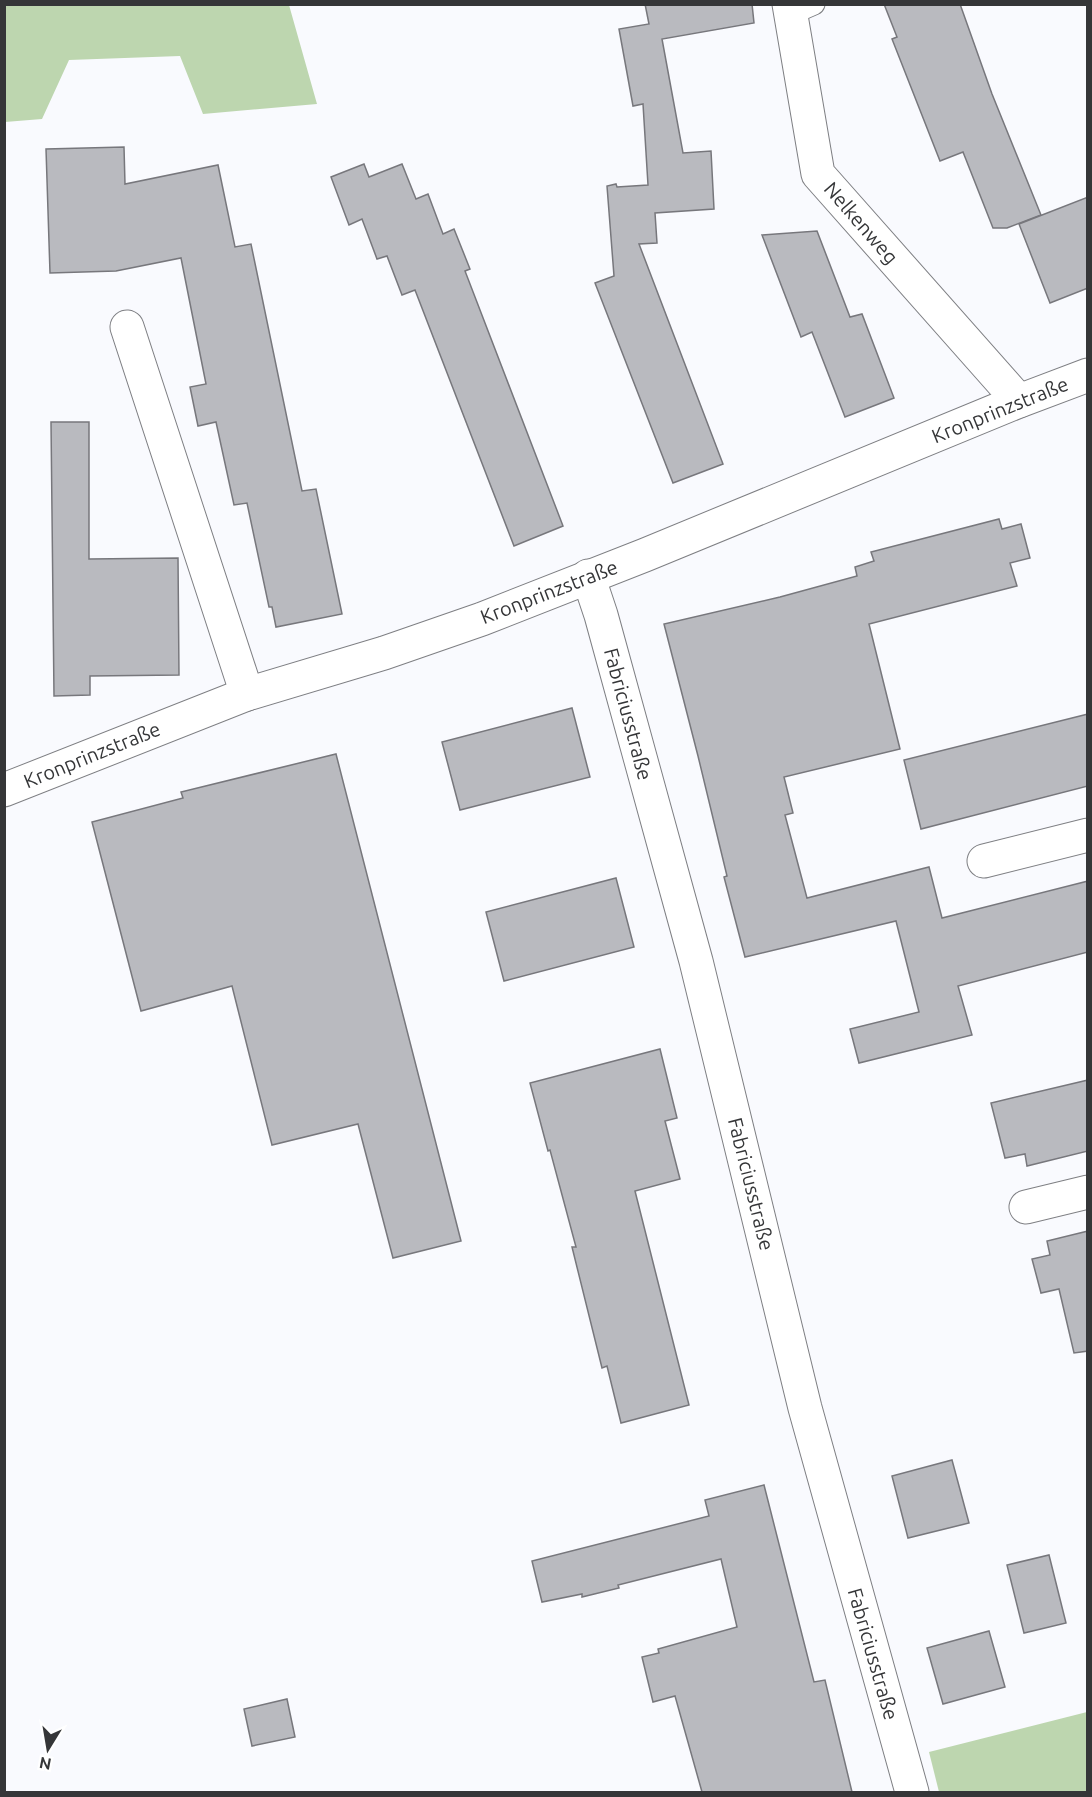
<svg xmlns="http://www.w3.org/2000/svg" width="1092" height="1797" font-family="Ubuntu,sans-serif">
  <rect width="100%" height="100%" fill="#f9fafe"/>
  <!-- green -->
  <g fill="#bdd6af">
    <polygon points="5,4 289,5 317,104 203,114 180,56 69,60 42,119 5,122"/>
    <polygon points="1087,1712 1087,1792 939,1792 929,1752"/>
  </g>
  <!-- building -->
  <g fill="#b9babf" stroke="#77777c" stroke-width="1.5">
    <polygon points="645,4 752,4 754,23 662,39 683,153 711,151 714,209 655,213 657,243 639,244 723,464 673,483 595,283 614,276 607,186 616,184 617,187 648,185 643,104 633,106 619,29 649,24"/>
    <polygon points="884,4 960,4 992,94 1041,215 1007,228 993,228 963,152 940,161 892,39 897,37"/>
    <polygon points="124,147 125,184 218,165 235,247 251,244 302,491 316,489 342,614 276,627 272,607 269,607 247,503 234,505 216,422 198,426 190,387 206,384 181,258 116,271 50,273 46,149"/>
    <polygon points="364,164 369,177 402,164 416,199 428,194 443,234 454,229 470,269 465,271 563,526 514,546 415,290 402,295 387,256 377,259 362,219 349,225 331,177"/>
    <polygon points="1088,197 1088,288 1050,303 1019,224"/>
    <polygon points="817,231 850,317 862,314 894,398 845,417 812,332 801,337 762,235"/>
    <polygon points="51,422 89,422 89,559 178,558 179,675 90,676 90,695 54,696"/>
    <polygon points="999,519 1002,529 1021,524 1030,558 1010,563 1017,586 869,624 900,749 784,777 793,813 785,815 807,898 929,867 942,918 1088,881 1088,952 958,986 972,1035 859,1063 850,1029 919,1012 896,921 745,957 724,877 727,876 698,756 664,624 780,597 857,576 855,567 874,561 871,552"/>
    <polygon points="572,708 590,777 460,810 442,742"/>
    <polygon points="1088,714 1088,786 921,829 904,760"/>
    <polygon points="336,754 461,1241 393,1258 358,1124 272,1145 232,986 141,1011 92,822 183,798 181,792"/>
    <polygon points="616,878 634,947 504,981 486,912"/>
    <polygon points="660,1049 677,1118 665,1121 680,1179 635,1191 689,1405 621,1423 607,1366 602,1368 572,1247 576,1247 550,1150 548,1151 530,1083"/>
    <polygon points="1088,1080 1088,1151 1027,1166 1025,1154 1005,1158 991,1103"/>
    <polygon points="1088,1231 1088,1351 1074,1353 1059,1289 1041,1293 1032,1259 1050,1255 1047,1241"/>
    <polygon points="952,1460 969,1523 908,1538 892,1476"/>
    <polygon points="764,1485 814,1682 825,1680 852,1792 702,1792 675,1696 653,1702 642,1657 659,1653 658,1649 737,1627 721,1559 618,1585 619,1588 582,1597 582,1594 542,1602 532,1561 709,1516 705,1500"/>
    <polygon points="1049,1555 1066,1623 1024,1633 1007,1565"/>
    <polygon points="989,1631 1005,1687 943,1704 927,1648"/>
    <polygon points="287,1699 295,1737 252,1746 244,1709"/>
  </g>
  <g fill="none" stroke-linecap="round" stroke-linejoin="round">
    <!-- lane casing -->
    <g stroke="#7e7f83" stroke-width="23">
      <polyline id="lane" points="791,14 814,4"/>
    </g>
    <!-- street casing -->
    <g stroke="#7e7f83" stroke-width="35">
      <g id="street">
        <polyline points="789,4 818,174 1019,401"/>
        <polyline points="127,327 247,694"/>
        <polyline points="588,576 601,615 696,961 805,1408 912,1792"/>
        <polyline points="4,790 247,694 384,653 482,619 645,555 1019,401 1088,375"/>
        <polyline points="984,861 1088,835"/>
        <polyline points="1026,1207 1088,1192"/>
      </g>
    </g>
    <!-- lane -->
    <use href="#lane" stroke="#fff" stroke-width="21"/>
    <!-- street -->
    <use href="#street" stroke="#fff" stroke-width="33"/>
  </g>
  <g text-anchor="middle" stroke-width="4.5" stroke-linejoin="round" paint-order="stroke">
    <!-- street labels -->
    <g font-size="20" fill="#353638" stroke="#fff">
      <text transform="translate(861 223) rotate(49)" y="7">Nelkenweg</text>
      <text transform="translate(1000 410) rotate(-22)" y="7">Kronprinzstraße</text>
      <text transform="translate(549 592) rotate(-21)" y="7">Kronprinzstraße</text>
      <text transform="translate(628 714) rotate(75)" y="7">Fabriciusstraße</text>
      <text transform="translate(92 755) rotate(-22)" y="7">Kronprinzstraße</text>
      <text transform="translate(751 1184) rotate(76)" y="7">Fabriciusstraße</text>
      <text transform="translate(873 1654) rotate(74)" y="7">Fabriciusstraße</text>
    </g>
  </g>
  <!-- border -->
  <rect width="1092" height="1797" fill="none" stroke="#353638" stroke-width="12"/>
  <!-- north arrow -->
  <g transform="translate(48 1749) rotate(191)" stroke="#ffffff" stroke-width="4.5" paint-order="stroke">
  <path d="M0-4.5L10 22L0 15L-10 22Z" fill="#353638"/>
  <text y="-9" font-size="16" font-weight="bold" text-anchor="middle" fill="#353638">N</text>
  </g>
</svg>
